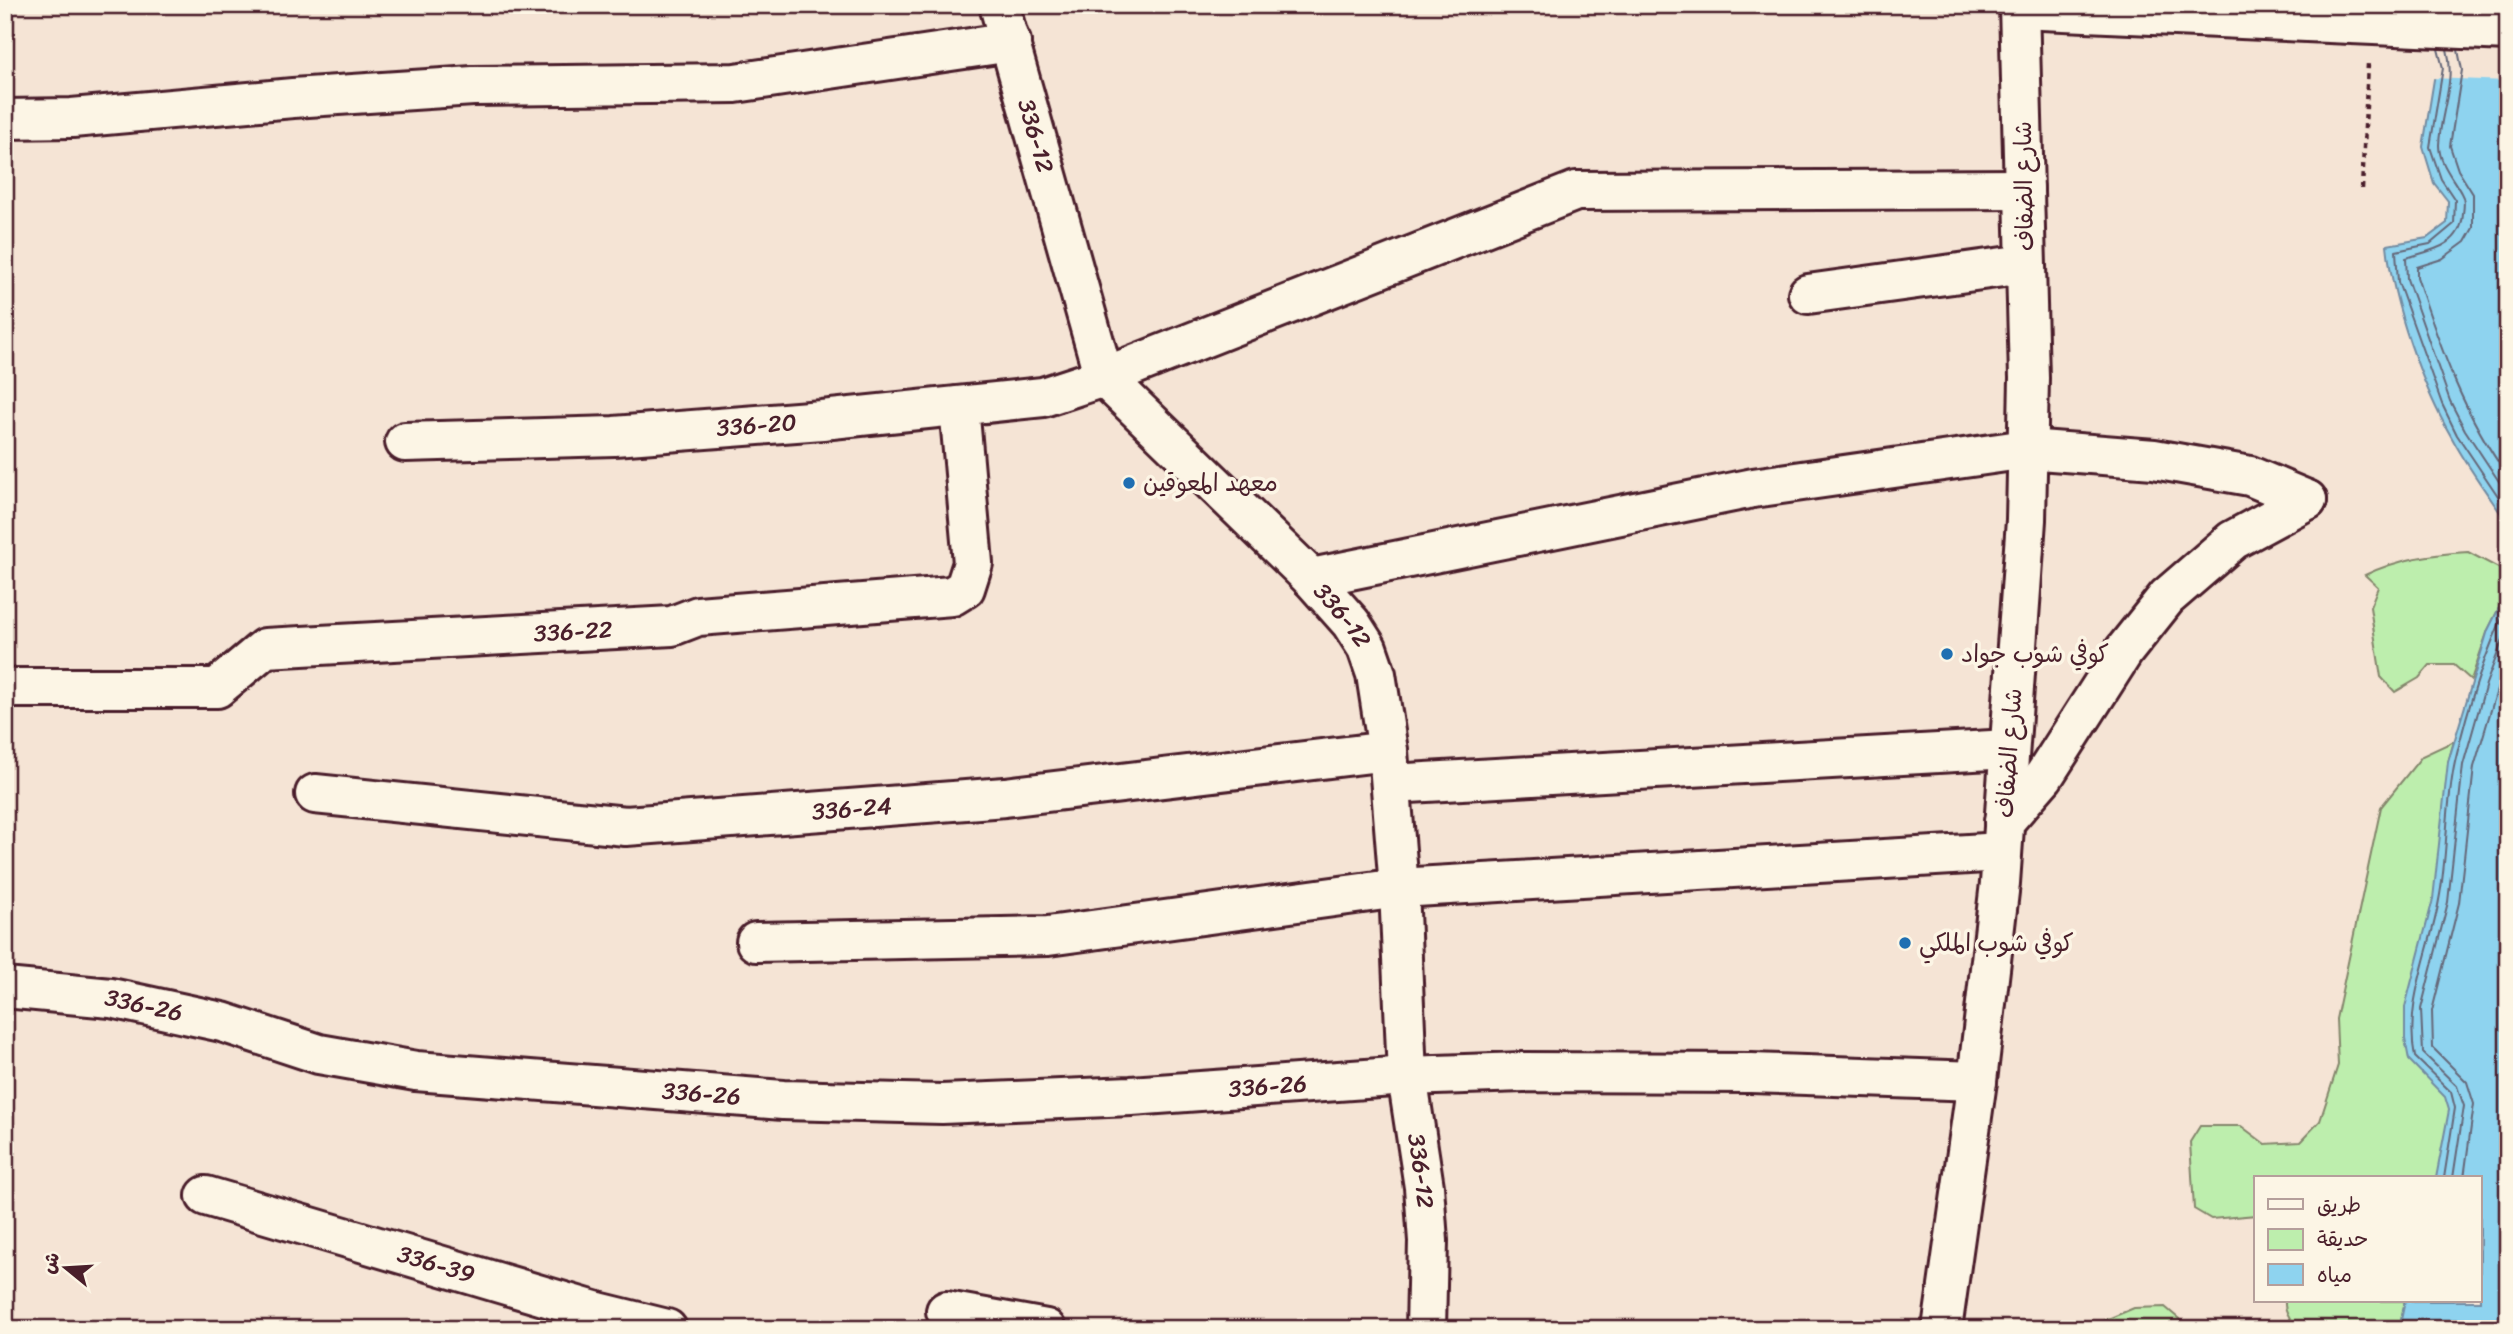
<svg xmlns="http://www.w3.org/2000/svg" width="2513" height="1334" font-family="Sriracha,'Playpen Sans Arabic',sans-serif">
  <rect width="100%" height="100%" fill="#f5e4d5"/>
  <filter id="ink" filterUnits="userSpaceOnUse"><feTurbulence type="fractalNoise" baseFrequency=".0143" numOctaves="2"/><feDisplacementMap in="SourceGraphic" scale="14" xChannelSelector="R" yChannelSelector="G"/><feConvolveMatrix kernelMatrix="1 2 1 2 8 2 1 2 1" color-interpolation-filters="sRGB"/></filter>
  <g filter="url(#ink)">
    <!-- green -->
    <g fill="#bdeead" stroke="#84866c" stroke-width="2">
      <path d="M2468,552L2508,573V590L2488,630L2471,680L2454,665H2430L2419,678L2395,692L2381,677L2370,607L2378,587L2365,575C2398,559 2431,554 2468,552Z"/>
      <polygon points="2454,741 2448,762 2508,1098 2463,1178 2256,1178 2256,1215 2211,1219 2194,1209 2190,1142 2200,1126 2241,1126 2265,1144 2300,1142 2320,1121 2338,1065 2336,1019 2381,807 2422,756"/>
      <path d="M2285,1301H2405L2399,1329H2302C2292,1325 2284,1311 2285,1301Z"/>
      <polygon points="2165,1307 2191,1329 2084,1329 2134,1308"/>
    </g>
    <!-- water -->
    <g fill="#8ed3ef" stroke="#738ba1" stroke-width="2">
      <path d="M2508,5V524C2489,496 2468,468 2452,438C2422,386 2393,304 2387,245L2427,238L2447,223L2448,201L2434,183L2423,147L2436,67Z"/>
      <polygon points="2508,590 2508,1329 2399,1329 2405,1301 2480,1301 2480,1178 2436,1178 2449,1110 2445,1097 2409,1060 2405,1039 2405,1007 2433,899 2448,762 2488,630"/>
    </g>
    <!-- pier -->
    <polygon fill="#f5e4d5" points="2426,5 2508,5 2508,81 2431,78 2432,67 2422,34"/>
    <g fill="none" stroke-linecap="round" stroke-linejoin="round">
      <!-- shore -->
      <g stroke="#656779" stroke-width="2">
        <polyline points="2438,49 2443,68 2430,147 2441,179 2455,200 2454,224 2430,244 2396,251 2398,282 2442,404 2457,435 2508,511"/>
        <path d="M2447,49C2456,82 2440,112 2439,145C2439,163 2453,178 2461,193C2465,199 2464,206 2463,214C2461,247 2431,250 2406,258L2407,279L2450,401L2465,430L2508,495"/>
        <path d="M2458,50L2462,70L2450,146L2458,170L2473,194V228L2465,242L2442,259L2417,267V277C2440,347 2464,416 2508,476"/>
        <path d="M2444,1178L2455,1108L2451,1092L2415,1057C2404,1003 2430,953 2439,900C2448,855 2445,807 2455,762C2467,710 2484,654 2508,606"/>
        <polyline points="2453,1178 2464,1106 2457,1086 2423,1053 2421,1009 2448,902 2463,765 2486,684 2508,626"/>
        <polyline points="2464,1178 2474,1104 2467,1082 2433,1048 2432,1011 2459,903 2474,767 2508,653"/>
      </g>
      <!-- minor casing -->
      <g stroke="#4a1f2b" stroke-width="44">
        <g id="minor">
          <path id="s1" d="M999,5L1104,377L1311,578L1351,623L1367,648L1376,674L1388,751L1399,888L1407,1076L1424,1187L1428,1241L1426,1329"/>
          <polyline points="2019,9 2508,31"/>
          <polyline points="5,119 72,118 293,98 473,86 735,83 1011,42"/>
          <polyline points="1808,294 2025,264"/>
          <path id="s2" d="M405,442L614,436L822,420L1043,397L1104,377L1576,191L2024,189"/>
          <polyline points="1311,578 1753,488 2027,449 2154,459 2250,476 2307,500"/>
          <path id="s3" d="M5,688H217L265,648L672,626L698,616L952,596L965,588L973,563L959,406"/>
          <polyline points="1391,784 2009,749"/>
          <path id="s4" d="M315,794L626,826L1005,797L1388,751"/>
          <polyline points="2004,822 2044,776 2124,651 2167,597 2233,540 2307,500"/>
          <polyline points="756,942 1048,936 1399,888 2002,852"/>
          <path id="s5" d="M5,988L111,998L222,1022L319,1054L416,1071L783,1100L942,1104L1131,1096L1407,1076L1523,1072L1751,1073L1977,1081"/>
          <path id="s6" d="M206,1196L598,1312L667,1329"/>
          <polyline points="946,1311 1046,1329"/>
          <polyline points="1942,1329 1977,1081 2000,883 2026,520 2029,378 2019,5"/>
        </g>
      </g>
      <!-- path -->
      <polyline stroke="#4a1f2b" stroke-width="4.5" stroke-dasharray="5 5" stroke-linecap="butt" points="2362,189 2368,64"/>
      <!-- minor -->
      <use href="#minor" stroke="#fcf5e5" stroke-width="38"/>
    </g>
  </g>
  <!-- markers -->
  <g fill="#1f6fb2" stroke="#fcf5e5" stroke-width="2.5">
    <circle cx="1129" cy="483" r="7"/>
    <circle cx="1947" cy="654" r="7"/>
    <circle cx="1905" cy="943" r="7"/>
  </g>
  <g text-anchor="middle" stroke-width="7" stroke-linejoin="round" paint-order="stroke">
    <!-- street labels -->
    <g font-size="24" fill="#4a1f2b" stroke="#fcf5e5">
      <text dy="8" stroke="none"><textPath href="#s1" startOffset="136">336-12</textPath></text>
      <text transform="translate(2024 186) rotate(-91)" y="8">شارع الضفاف</text>
      <text dy="8" stroke="none"><textPath href="#s2" startOffset="352">336-20</textPath></text>
      <text dy="8" stroke="none"><textPath href="#s1" startOffset="724">336-12</textPath></text>
      <text dy="8" stroke="none"><textPath href="#s3" startOffset="583">336-22</textPath></text>
      <text transform="translate(2009 753) rotate(-86)" y="8">شارع الضفاف</text>
      <text dy="8" stroke="none"><textPath href="#s4" startOffset="539">336-24</textPath></text>
      <text dy="8" stroke="none"><textPath href="#s5" startOffset="140">336-26</textPath></text>
      <text dy="8" stroke="none"><textPath href="#s5" startOffset="1274">336-26</textPath></text>
      <text dy="8" stroke="none"><textPath href="#s5" startOffset="707">336-26</textPath></text>
      <text dy="8" stroke="none"><textPath href="#s1" startOffset="1292">336-12</textPath></text>
      <text dy="8" stroke="none"><textPath href="#s6" startOffset="240">336-39</textPath></text>
    </g>
    <!-- poi labels -->
    <g font-size="24" fill="#4a1f2b" stroke="#fcf5e5" text-anchor="start">
      <text x="1143" y="491">معهد المعوقين</text>
      <text x="1961" y="662">كوفي شوب جواد</text>
      <text x="1919" y="951">كوفي شوب الملكي</text>
    </g>
  </g>
  <!-- margin -->
  <rect width="2513" height="1334" fill="none" stroke="#fcf5e5" stroke-width="28"/>
  <rect x="14" y="14" width="2485" height="1306" fill="none" stroke="#4a1f2b" stroke-width="2.5" filter="url(#ink)"/>
  <!-- legend -->
  <rect x="2254" y="1176" width="228" height="126" fill="#fcf5e5" stroke="#b59f9b" stroke-width="2"/>
  <rect x="2268" y="1199" width="35" height="10" fill="#fcf5e5" stroke="#b59f9b" stroke-width="2"/>
  <text x="2317" y="1212" font-size="21" fill="#4a1f2b">طريق</text>
  <rect x="2268" y="1229" width="35" height="21" fill="#bdeead" stroke="#b59f9b" stroke-width="2"/>
  <text x="2317" y="1246" font-size="21" fill="#4a1f2b">حديقة</text>
  <rect x="2268" y="1264" width="35" height="21" fill="#8ed3ef" stroke="#b59f9b" stroke-width="2"/>
  <text x="2317" y="1282" font-size="21" fill="#4a1f2b">مياه</text>
  <!-- north arrow -->
  <g transform="translate(66 1268) rotate(288)" stroke="#fcf5e5" stroke-width="5" paint-order="stroke">
  <path d="M0-5L12 26L0 18L-12 26Z" fill="#4a1f2b"/>
  <text y="-10" font-size="19" font-weight="bold" text-anchor="middle" fill="#4a1f2b">ش</text>
  </g>
</svg>
